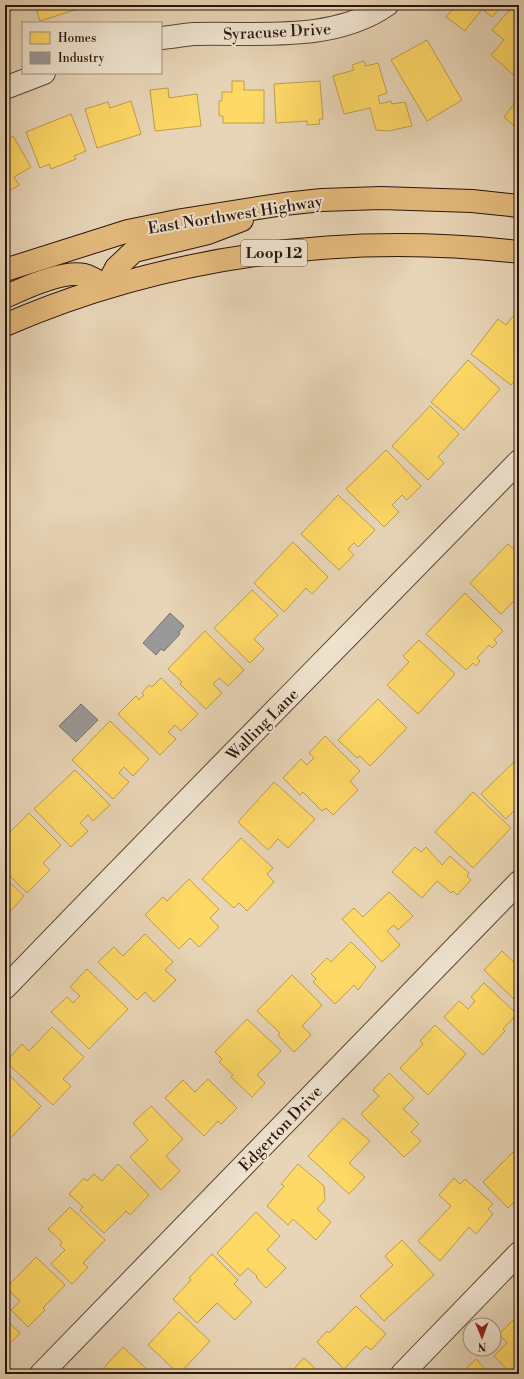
<svg xmlns="http://www.w3.org/2000/svg" width="524" height="1379" font-family="'Libre Bodoni',serif">
  <rect width="100%" height="100%" fill="#e8d5b7"/>
  <filter id="stains"><feTurbulence type="fractalNoise" baseFrequency=".005" numOctaves="4"/><feColorMatrix values="0 0 0 0 .2 0 0 0 0 .09 0 0 0 0 .02 0 0 0 .5 -.17"/></filter>
  <radialGradient id="worn" r=".72"><stop offset=".6" stop-color="#630" stop-opacity="0"/><stop offset="1" stop-color="#630" stop-opacity=".3"/></radialGradient>
  <!-- homes -->
  <g fill="#ffd966" stroke="#bf9e4a">
    <polygon points="35,5 90,5 40,21"/>
    <polygon points="456,5 502,5 492,17 482,9 465,31 446,17"/>
    <polygon points="514,5 519,9 519,75 517,78 491,55 504,40 492,30"/>
    <polygon points="427,40 462,100 427,121 391,60"/>
    <polygon points="364,61 366,66 378,63 387,93 378,96 380,104 391,101 392,104 405,102 412,126 388,131 376,130 370,108 344,114 333,76 354,70 352,65"/>
    <polygon points="232,81 244,81 244,90 264,90 264,123 223,123 223,116 219,116 219,101 222,101 222,92 232,92"/>
    <polygon points="320,81 323,119 319,119 320,124 307,125 307,121 276,123 274,84"/>
    <polygon points="168,88 169,98 197,94 201,126 155,131 150,90"/>
    <polygon points="519,96 519,130 504,117 514,104 513,103"/>
    <polygon points="131,101 141,134 97,148 85,109 108,102 110,108"/>
    <polygon points="71,114 86,151 74,156 76,159 51,169 49,164 40,168 26,132"/>
    <polygon points="13,136 31,167 14,177 19,185 5,193 5,141"/>
    <polygon points="513,316 519,321 519,376 511,385 471,354 498,319 506,325"/>
    <polygon points="468,360 500,389 464,430 431,402"/>
    <polygon points="430,406 459,434 438,457 444,463 428,480 392,446"/>
    <polygon points="386,450 421,486 407,500 402,495 392,505 399,512 384,527 346,489"/>
    <polygon points="338,495 375,530 358,547 354,543 348,549 354,555 339,570 301,534"/>
    <polygon points="293,542 328,577 312,594 306,588 284,612 254,583"/>
    <polygon points="508,544 519,554 519,596 501,614 470,583"/>
    <polygon points="252,590 278,615 254,639 264,649 250,663 214,628"/>
    <polygon points="465,593 503,631 494,640 497,643 492,648 489,645 477,658 480,661 476,666 473,663 466,670 426,634"/>
    <polygon points="205,631 244,670 228,686 219,678 213,684 222,693 206,709 180,684 182,682 168,669"/>
    <polygon points="419,640 455,674 418,714 387,685 409,662 403,656"/>
    <polygon points="161,678 198,714 181,731 175,725 168,732 176,739 160,755 118,714 136,696 139,700 144,695 142,693 149,685 152,687"/>
    <polygon points="378,699 407,728 370,766 360,756 357,758 338,740"/>
    <polygon points="110,721 149,759 133,776 124,767 119,773 129,782 113,799 72,760"/>
    <polygon points="325,736 360,771 350,781 358,790 333,815 326,808 322,811 303,792 300,795 283,778 301,759 307,765 314,758 309,753"/>
    <polygon points="519,757 519,806 506,819 481,794"/>
    <polygon points="75,770 110,805 93,821 88,815 80,823 88,831 71,847 34,809"/>
    <polygon points="274,782 315,819 288,848 278,839 268,850 238,822"/>
    <polygon points="473,792 511,828 473,868 435,832"/>
    <polygon points="29,813 61,845 43,863 50,870 27,893 5,871 5,837"/>
    <polygon points="241,838 273,868 267,874 274,882 247,911 239,903 234,908 202,879"/>
    <polygon points="415,847 421,852 426,847 442,865 450,856 469,873 467,876 471,880 457,895 453,891 451,893 437,881 422,898 392,872"/>
    <polygon points="5,878 24,896 8,914 5,911"/>
    <polygon points="189,879 219,909 210,918 219,927 199,947 190,938 179,949 145,915 163,897 167,901"/>
    <polygon points="389,892 413,916 398,930 394,925 387,931 400,945 382,962 342,919 354,908 363,917"/>
    <polygon points="145,934 173,962 165,970 176,980 154,1002 145,992 137,1000 98,962 114,947 123,956"/>
    <polygon points="351,942 376,967 358,990 354,985 335,1004 313,982 316,979 311,974 327,958 331,962"/>
    <polygon points="502,951 519,967 519,1004 484,970"/>
    <polygon points="87,969 128,1009 89,1049 51,1012 67,997 73,1003 80,996 70,987"/>
    <polygon points="292,975 322,1005 302,1026 311,1035 294,1052 278,1035 280,1033 257,1011"/>
    <polygon points="484,983 517,1014 503,1029 505,1031 483,1055 444,1017 459,1001 468,1009 475,1001 471,997"/>
    <polygon points="247,1019 281,1051 257,1075 265,1083 252,1097 231,1077 233,1075 219,1062 222,1059 215,1052"/>
    <polygon points="435,1025 466,1054 428,1095 400,1068 423,1044 420,1041"/>
    <polygon points="52,1027 84,1057 63,1079 71,1086 53,1105 6,1062 22,1044 29,1051"/>
    <polygon points="5,1071 41,1106 5,1144"/>
    <polygon points="389,1073 414,1098 403,1109 419,1124 411,1132 421,1141 404,1157 361,1114 379,1096 373,1090"/>
    <polygon points="208,1079 237,1108 221,1124 218,1121 204,1136 165,1098 183,1080 195,1092"/>
    <polygon points="151,1106 183,1139 166,1156 180,1171 161,1190 130,1157 148,1140 133,1123"/>
    <polygon points="343,1118 370,1141 349,1163 365,1177 349,1194 308,1156"/>
    <polygon points="519,1146 519,1197 508,1208 483,1182"/>
    <polygon points="118,1164 149,1195 130,1215 126,1211 104,1233 80,1210 83,1207 69,1194 84,1178 87,1181 94,1174 102,1181"/>
    <polygon points="298,1164 324,1186 325,1200 317,1209 331,1222 316,1240 293,1219 288,1225 267,1206 284,1186 281,1184"/>
    <polygon points="454,1178 460,1184 465,1179 493,1204 488,1209 493,1214 476,1234 469,1227 440,1261 418,1241 451,1206 439,1195"/>
    <polygon points="70,1207 105,1240 83,1263 88,1267 72,1284 51,1264 65,1250 60,1245 62,1242 48,1229"/>
    <polygon points="256,1212 280,1236 267,1250 286,1268 266,1288 256,1277 257,1276 248,1268 240,1276 217,1253"/>
    <polygon points="402,1240 434,1275 384,1321 360,1296 393,1265 385,1256"/>
    <polygon points="212,1254 238,1280 234,1284 252,1302 235,1320 217,1303 197,1323 173,1299 191,1280 189,1278"/>
    <polygon points="36,1257 65,1285 43,1308 45,1310 28,1327 11,1310 20,1301 6,1288"/>
    <polygon points="356,1306 386,1334 371,1350 366,1346 344,1369 317,1342 327,1331 329,1333"/>
    <polygon points="179,1312 210,1341 179,1374 148,1345"/>
    <polygon points="519,1314 519,1366 511,1374 494,1356 507,1343 499,1334"/>
    <polygon points="5,1319 20,1333 5,1348"/>
    <polygon points="123,1347 152,1374 98,1374"/>
    <polygon points="304,1358 321,1374 282,1374 286,1369 290,1373"/>
    <polygon points="476,1359 490,1374 460,1374"/>
  </g>
  <!-- industry -->
  <g fill="#999" stroke="#78716e">
    <polygon points="170,613 184,626 179,632 180,634 164,651 161,649 156,655 143,643"/>
    <polygon points="81,704 98,720 76,742 59,726"/>
  </g>
  <g fill="none" stroke-linecap="round" stroke-linejoin="round">
    <!-- minor casing -->
    <g stroke="#5a4435" stroke-width="24">
      <g id="minor">
        <path d="M161,38C172,37 183,35 194,34C258,32 332,43 387,5"/>
        <polyline points="5,88 44,73"/>
        <path d="M5,988C175,811 348,637 519,461"/>
        <polyline points="41,1374 519,882"/>
        <polyline points="402,1374 519,1253"/>
      </g>
    </g>
    <!-- major casing -->
    <g stroke="#2a140a" stroke-width="24">
      <g id="major">
        <polyline points="5,270 128,231 182,220 284,204 322,200 381,198 472,201 519,206"/>
        <polyline points="106,287 116,268 134,251 208,233 242,220"/>
        <path d="M5,297C24,288 64,270 84,275C92,277 99,282 106,287"/>
        <path d="M5,325C166,255 345,232 519,252"/>
      </g>
    </g>
    <!-- minor -->
    <use href="#minor" stroke="#f0e4d0" stroke-width="22"/>
    <!-- major -->
    <use href="#major" stroke="#e4ba7c" stroke-width="22"/>
  </g>
  <g text-anchor="middle" stroke-width="4" stroke-linejoin="round" paint-order="stroke">
    <!-- shield labels -->
    <rect fill="#f0e4d0" stroke="#655245" stroke-width="1" x="241" y="240" width="66" height="26" rx="3"/>
    <g font-size="15" font-weight="bold" fill="#2a140a">
      <text x="274" y="258">Loop 12</text>
    </g>
    <!-- street labels -->
    <g font-size="16" fill="#2a140a" stroke="#f0e4d0">
      <text transform="translate(277 31) rotate(-3)" y="6">Syracuse Drive</text>
      <text transform="translate(235 214) rotate(-9)" y="6">East Northwest Highway</text>
      <text transform="translate(262 724) rotate(-45)" y="6">Walling Lane</text>
      <text transform="translate(280 1128) rotate(-46)" y="6">Edgerton Drive</text>
    </g>
  </g>
  <!-- margin -->
  <rect width="524" height="1379" fill="none" stroke="#e8d5b7" stroke-width="20"/>
  <rect x="6" y="6" width="512" height="1367" fill="none" stroke="#2a140a" stroke-width="2"/>
  <rect x="10" y="10" width="504" height="1359" fill="none" stroke="#2a140a"/>
  <!-- legend -->
  <rect x="22" y="22" width="140" height="52" fill="#f0e4d0" stroke="#a19181"/>
  <rect x="30" y="32" width="20" height="12" fill="#ffd966" stroke="#a19181"/>
  <text x="58" y="42" font-size="12" fill="#2a140a">Homes</text>
  <rect x="30" y="52" width="20" height="12" fill="#999999" stroke="#a19181"/>
  <text x="58" y="62" font-size="12" fill="#2a140a">Industry</text>
  <!-- north arrow -->
  <g transform="translate(482 1337) rotate(179)"><circle r="19" fill="#f0e4d0" stroke="#a19181"/>
  <path d="M0-3L7 15L0 10L-7 15Z" fill="#8f2418"/>
  <text y="-6" font-size="11" font-weight="bold" text-anchor="middle" fill="#2a140a">N</text>
  </g>
  <rect width="100%" height="100%" filter="url(#stains)"/>
  <rect width="100%" height="100%" fill="url(#worn)"/>
</svg>
